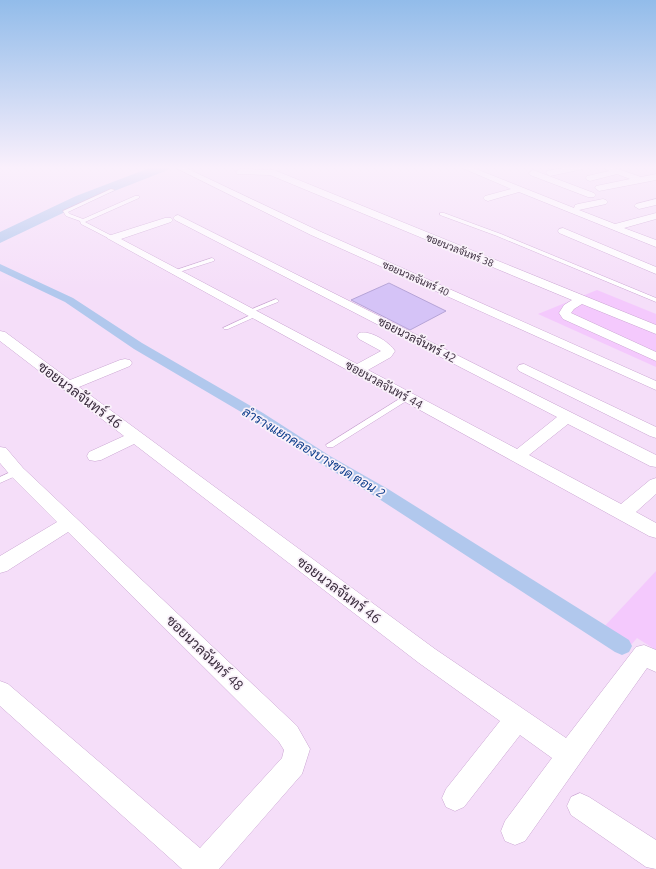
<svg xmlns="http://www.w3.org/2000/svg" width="656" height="869" font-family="Ubuntu,Sarabun,sans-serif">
  <rect width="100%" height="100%" fill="#f5def9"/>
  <!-- built -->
  <g fill="#f4c9fd">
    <polygon points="597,290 656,314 656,367 538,314"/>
    <polygon points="656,571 656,650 637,638 630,646 603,628"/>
  </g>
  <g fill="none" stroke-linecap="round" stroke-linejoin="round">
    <!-- canal -->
    <polygon fill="#b1c8ed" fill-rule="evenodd" points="0,264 73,298 142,343 263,413 330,456 388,489 629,640 632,646 629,652 622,655 615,652 376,497 318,462 253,419 134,349 65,302 0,271"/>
    <!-- river -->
    <polygon fill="#b1c8ed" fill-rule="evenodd" points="152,167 169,167 168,170 86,202 0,243 0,232 76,196"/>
  </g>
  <!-- building -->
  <polygon fill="#d5c3f7" stroke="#b6a4d7" points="389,283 446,311 410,330 351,300"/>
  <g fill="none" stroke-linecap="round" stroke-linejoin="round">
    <!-- service casing -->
    <g stroke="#caa5d2" stroke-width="1">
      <g id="service">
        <polygon points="111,189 115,190 68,212 70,214 83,219 135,196 139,196 139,198 85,222 114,237 114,239 110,239 81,224 80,221 66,216 63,211"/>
        <polygon points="440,213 444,213 501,234 656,298 656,302 497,236 440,215"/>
        <polygon points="212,258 214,259 214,261 173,274 170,272"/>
        <polygon points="276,299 279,301 278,302 250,313 248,314 245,312"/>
        <polygon points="255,313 258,315 257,316 228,329 224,329 223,328"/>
        <polygon points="404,396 407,396 411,398 333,447 327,447 326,445"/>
        <polygon points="17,469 20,470 21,472 20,474 0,483 0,477"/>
      </g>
    </g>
    <!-- minor casing -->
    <g stroke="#caa5d2" stroke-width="1">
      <g id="minor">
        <polygon points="174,167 184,167 319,231 656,381 656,390 311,235"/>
        <polygon points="460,167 471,167 574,208 575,205 578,204 603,199 606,200 608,202 606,204 579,210 615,224 656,213 656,219 624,228 656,240 656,247 519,192 488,201 485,200 483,198 485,196 511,189"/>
        <polygon points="568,167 584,167 583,169 550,176 546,173 547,171"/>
        <polygon points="601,167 612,167 641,177 656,174 656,180 599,191 595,188 596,186 630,179 617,174 590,181 587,180 586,178 587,176 609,171"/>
        <polygon points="240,169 274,170 656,325 656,334 582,304 574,309 571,313 656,352 656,361 563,319 559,313 564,305 572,300 270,175 237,174 236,172"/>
        <polygon points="533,170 594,193 596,195 594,197 588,197 530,175 529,173"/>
        <polygon points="656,199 656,205 639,209 634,206 636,204"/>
        <path d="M178,215L656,455V467L650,466L568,424L529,455L621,504L650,480L656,478V494L636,512L656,523V538L649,536L107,238L108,236L165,218H171L173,220L171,222L121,239L357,364L381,351L359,339L357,336L359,333C371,330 389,342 395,351L391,357L368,370L517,449L557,417L175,220L173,218L175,216Z"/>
        <polygon points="563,228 656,267 656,274 559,233 558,231 559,229"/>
        <polygon points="0,331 5,332 70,380 120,360 125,359 130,360 132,363 130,366 79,387 435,649 566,738 636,647 644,645 656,650 656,672 647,668 525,841 515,845 505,841 501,831 505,821 552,758 520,735 464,807 455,811 446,807 442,798 446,789 500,721 419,663 134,444 101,460 95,461 89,460 87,456 89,452 124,436 0,341"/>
        <polygon points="524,364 656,427 656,438 650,436 519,371 517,368 519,365"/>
        <polygon points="0,447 6,448 23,468 297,726 310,749 302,774 219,869 182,869 0,706 0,681 8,684 200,848 282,758 284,750 279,742 68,532 7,571 0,573 0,556 57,522 11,476 0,463"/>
        <polygon points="580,793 589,797 656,840 656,869 646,867 571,815 567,806 571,797"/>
      </g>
    </g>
    <!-- service -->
    <use href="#service" fill="#fff" fill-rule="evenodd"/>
    <!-- minor -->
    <use href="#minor" fill="#fff" fill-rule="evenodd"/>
  </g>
  <!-- sky -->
  <linearGradient id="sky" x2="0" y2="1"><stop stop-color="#92bcea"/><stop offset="0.58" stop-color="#faf0fc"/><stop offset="1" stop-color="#faf0fc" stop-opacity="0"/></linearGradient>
  <rect width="656" height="289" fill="url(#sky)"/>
  <g text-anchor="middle" stroke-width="3.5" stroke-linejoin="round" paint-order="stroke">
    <!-- far-street labels -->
    <g font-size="10" fill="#392b3c" stroke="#f9f1fa">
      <text transform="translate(460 250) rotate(22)" y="4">ซอยนวลจันทร์ 38</text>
      <text transform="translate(416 278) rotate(24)" y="4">ซอยนวลจันทร์ 40</text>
    </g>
    <!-- street labels -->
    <g font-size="12" fill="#392b3c" stroke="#f9f1fa">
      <text transform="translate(417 340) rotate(27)" y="4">ซอยนวลจันทร์ 42</text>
      <text transform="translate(384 385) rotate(29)" y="4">ซอยนวลจันทร์ 44</text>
    </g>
    <!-- water labels -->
    <g font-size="13" font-style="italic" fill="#0e3e8c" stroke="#f9f1fa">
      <text transform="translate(314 452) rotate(31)" y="5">ลำรางแยกคลองบางขวด ตอน 2</text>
    </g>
    <!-- near-street labels -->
    <g font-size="14" fill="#392b3c" stroke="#f9f1fa">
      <text transform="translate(80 395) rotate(37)" y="5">ซอยนวลจันทร์ 46</text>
      <text transform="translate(339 590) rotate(37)" y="5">ซอยนวลจันทร์ 46</text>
      <text transform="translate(205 653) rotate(44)" y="5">ซอยนวลจันทร์ 48</text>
    </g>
  </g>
</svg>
